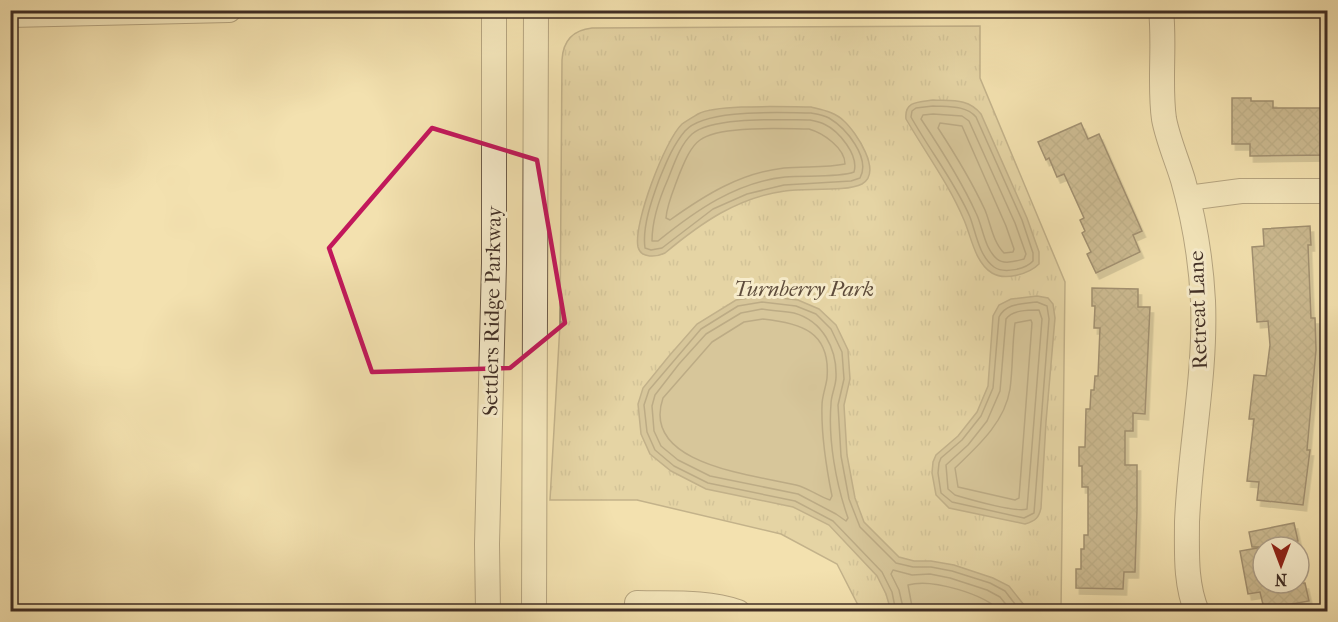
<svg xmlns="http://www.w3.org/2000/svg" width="1338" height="622" font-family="'IM FELL French Canon',serif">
  <defs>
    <pattern id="park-tufts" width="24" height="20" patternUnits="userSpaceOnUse" patternTransform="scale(1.5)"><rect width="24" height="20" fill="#d5c398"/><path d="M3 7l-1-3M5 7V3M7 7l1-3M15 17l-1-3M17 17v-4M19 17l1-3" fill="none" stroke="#ae9f7c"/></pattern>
    <pattern id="building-cross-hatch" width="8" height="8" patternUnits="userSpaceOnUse" patternTransform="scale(1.5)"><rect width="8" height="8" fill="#9d8b6d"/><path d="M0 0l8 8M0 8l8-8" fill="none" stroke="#817259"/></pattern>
    <filter id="shadow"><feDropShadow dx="3.5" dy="6" stdDeviation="0" flood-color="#0004"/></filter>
  </defs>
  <rect width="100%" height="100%" fill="#f3e1af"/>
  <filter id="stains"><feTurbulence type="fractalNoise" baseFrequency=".00333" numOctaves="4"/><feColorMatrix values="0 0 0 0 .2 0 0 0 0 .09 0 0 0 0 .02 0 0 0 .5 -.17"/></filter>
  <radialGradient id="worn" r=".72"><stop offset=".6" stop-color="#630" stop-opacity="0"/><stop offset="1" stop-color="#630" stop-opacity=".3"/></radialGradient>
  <!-- park -->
  <path fill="url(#park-tufts)" stroke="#8a785e" stroke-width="1.5" d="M980,26V78L1065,282L1061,611H861L837,564L781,534L637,500H550L560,324L562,60C563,40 573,30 592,28Z"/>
  <!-- water -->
  <g fill="#b6a480" stroke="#87755c" stroke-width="1.5">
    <path d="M933,100C952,101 968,98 981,114L1027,218L1039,252V264C1029,274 1005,281 992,273C975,263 971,236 964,220C949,184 925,152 906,119C904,101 919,102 933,100Z"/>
    <path d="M811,107C823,110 835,112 844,121C856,132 883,172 862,184C847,192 804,188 785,191C738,197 701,223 665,253C657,257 641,259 638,247C633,224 665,140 682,124C686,121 693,117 698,114C717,104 786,107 811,107Z"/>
    <polygon points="762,296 798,300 819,309 836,325 848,350 850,379 844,405 847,455 855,498 864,522 899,557 914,561 931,561 954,565 993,578 1009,586 1024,605 1027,611 891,611 886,594 877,576 829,525 793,507 706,489 671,471 650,454 641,434 638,404 643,388 669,356 697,324 736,300"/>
    <path d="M1037,296L1048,298L1053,304L1055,318L1046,422L1041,508C1039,517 1036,521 1025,524L949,508L936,495L932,473L933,462L936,455L958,436L977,412L988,386L993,316L999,305L1011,299Z"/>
  </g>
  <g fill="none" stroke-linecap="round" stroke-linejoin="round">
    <!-- shore -->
    <g stroke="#7b6952" stroke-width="1.5">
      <path d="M933,106C948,107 966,105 976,117L1022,220L1033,253V261C1026,269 1004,274 994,267C979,256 976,233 970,217C955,182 930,151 911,117L912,111L916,108Z"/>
      <path d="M811,113C817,114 824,115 829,118C846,128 871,158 860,178L851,181L784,185L747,194L713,209L662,248L651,250L645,248C642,227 652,199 659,180C666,163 673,145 685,131C705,108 781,113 811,113Z"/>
      <path d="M933,114L962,116L969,121L1015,223L1026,254L1024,259C1016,261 1004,265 997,259C984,248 983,227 976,213C961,180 941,149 921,119L923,115Z"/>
      <path d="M810,120C815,121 820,122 824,124C839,131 859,155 854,172C838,178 804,175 785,177C736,182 695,211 658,241H652C652,221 660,197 668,179C674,164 680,145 692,134C712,116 782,120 810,120Z"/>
      <path d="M940,123L962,126L1006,226L1014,249L1013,252L1004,253C993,242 991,225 985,210C972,182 955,154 938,128Z"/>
      <path d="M809,129C823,133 845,148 845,164C826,168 804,166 784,168C740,173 705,195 670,220L666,218C667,204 674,189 679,175C684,163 690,147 700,140C719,125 784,129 809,129Z"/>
      <path d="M1037,302L1047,306L1049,319L1034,513L1024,518L952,502L941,493L938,473L939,463L941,458L962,440L981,416L993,388L999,317C1006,303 1022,304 1037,302Z"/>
      <path d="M762,309C773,311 784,311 794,313C823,321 837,349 836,377C836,386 831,395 831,404C828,440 836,484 848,518L846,521L836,514L798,494L710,476L678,460L661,446L654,431L652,406L655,395L679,364L706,334L741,313Z"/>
      <path d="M1039,310L1042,319L1027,509C1015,513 969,499 955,495L948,489L946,465L968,445L987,421L1000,391L1006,319C1012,310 1028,310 1039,310Z"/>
      <path d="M763,319C800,323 831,331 827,378C826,387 822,396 822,405C821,436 826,466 832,496L830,500C818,496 808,488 796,485C755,475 640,465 663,398L712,342L744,322Z"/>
      <path d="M1031,320L1032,323L1019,498L1015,500L958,487L955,468C978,446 1005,422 1010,389C1013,367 1012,345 1015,323Z"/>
      <polyline points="896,612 892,592 882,572 833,521 795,501 708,483 674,466 655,450 647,432 644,405 649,390 701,329 738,306 762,302 796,306 816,314 831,329 842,352 844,379 838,405 841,456 849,499 860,527 896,563 913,567 931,567 952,571 990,583 1005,591 1021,612"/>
      <polyline points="904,612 899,590 891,574 893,570 912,575 930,574 950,578 987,590 1000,597 1012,612"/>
      <path d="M913,612L908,585C931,578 985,594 1001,612"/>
    </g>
  </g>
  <!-- building -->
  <g fill="url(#building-cross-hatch)" stroke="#402e25" stroke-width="1.5" filter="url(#shadow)">
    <polygon points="1232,98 1251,98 1251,101 1273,101 1273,108 1328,108 1328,155 1250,156 1250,144 1232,144"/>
    <polygon points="1081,123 1088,139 1099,134 1142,231 1133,235 1140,252 1096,273 1087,254 1091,252 1082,233 1085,231 1080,220 1084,218 1064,174 1057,177 1049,158 1046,160 1038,142"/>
    <polygon points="1310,226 1311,245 1308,245 1311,318 1315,318 1316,350 1307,450 1310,450 1303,505 1257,500 1259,482 1247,481 1254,419 1249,419 1254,375 1266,376 1270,345 1268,321 1257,322 1252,247 1264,246 1263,229"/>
    <polygon points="1092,288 1138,289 1138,307 1150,307 1145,414 1133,413 1133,431 1125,431 1125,465 1137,465 1137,510 1135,572 1124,572 1123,589 1076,588 1076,569 1081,569 1081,549 1084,549 1084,535 1088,535 1088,487 1082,487 1082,466 1079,466 1079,447 1085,447 1086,409 1090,409 1091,390 1094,390 1095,376 1098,376 1100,328 1094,328 1095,306 1092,306"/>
    <polygon points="1294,523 1298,541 1295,542 1296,547 1252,547 1249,532"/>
    <polygon points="1263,547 1263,583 1305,583 1309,601 1264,609 1260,592 1248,594 1240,551"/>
  </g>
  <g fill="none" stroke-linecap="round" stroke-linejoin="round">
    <!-- minor casing -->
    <g stroke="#6d5b48" stroke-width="26">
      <g id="minor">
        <path d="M1161,10C1165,46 1159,84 1164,119C1168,140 1177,160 1183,180C1194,219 1201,260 1203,301C1206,375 1190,448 1187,522C1187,552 1185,583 1197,612"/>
        <polyline points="10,15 229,10"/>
        <polyline points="1188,198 1241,191 1328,191"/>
        <path d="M637,603C671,604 706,601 738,612"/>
        <polyline points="488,612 487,544 494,263 494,10"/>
        <polyline points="534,612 536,10"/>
      </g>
    </g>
    <!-- minor -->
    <use href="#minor" stroke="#f7eccb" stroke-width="24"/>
  </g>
  <!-- marked area -->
  <path d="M0 0H1338V622H0ZM432,128L537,160L565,323L510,368L372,372L329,248Z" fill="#f3e1af" fill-opacity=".55" fill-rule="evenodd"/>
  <path fill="none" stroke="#c2185b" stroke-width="4.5" stroke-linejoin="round" d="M432,128L537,160L565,323L510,368L372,372L329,248Z"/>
  <g text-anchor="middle" stroke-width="6" stroke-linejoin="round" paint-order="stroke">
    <!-- park labels -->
    <g font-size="21" font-style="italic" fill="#5e4c3c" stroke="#f7eccb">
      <text x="804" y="296">Turnberry Park</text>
    </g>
    <!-- street labels -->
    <g font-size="21" fill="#402e25" stroke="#f7eccb">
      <text transform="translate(1198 310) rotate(-92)" y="7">Retreat Lane</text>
      <text transform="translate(492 311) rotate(-89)" y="7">Settlers Ridge Parkway</text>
    </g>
  </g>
  <!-- margin -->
  <rect width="1338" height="622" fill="none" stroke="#f3e1af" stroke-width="36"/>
  <rect x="12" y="12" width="1314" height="598" fill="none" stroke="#402e25" stroke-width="3"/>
  <rect x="18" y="18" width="1302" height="586" fill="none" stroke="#402e25" stroke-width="1.5"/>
  <!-- north arrow -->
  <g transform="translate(1281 565) rotate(180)"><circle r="28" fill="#f7eccb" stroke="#aea089" stroke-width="1.5"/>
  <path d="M0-4.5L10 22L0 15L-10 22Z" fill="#8f2418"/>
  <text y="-9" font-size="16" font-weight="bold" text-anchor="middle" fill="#402e25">N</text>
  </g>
  <rect width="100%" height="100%" filter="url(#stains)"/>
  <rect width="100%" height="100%" fill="url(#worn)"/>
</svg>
